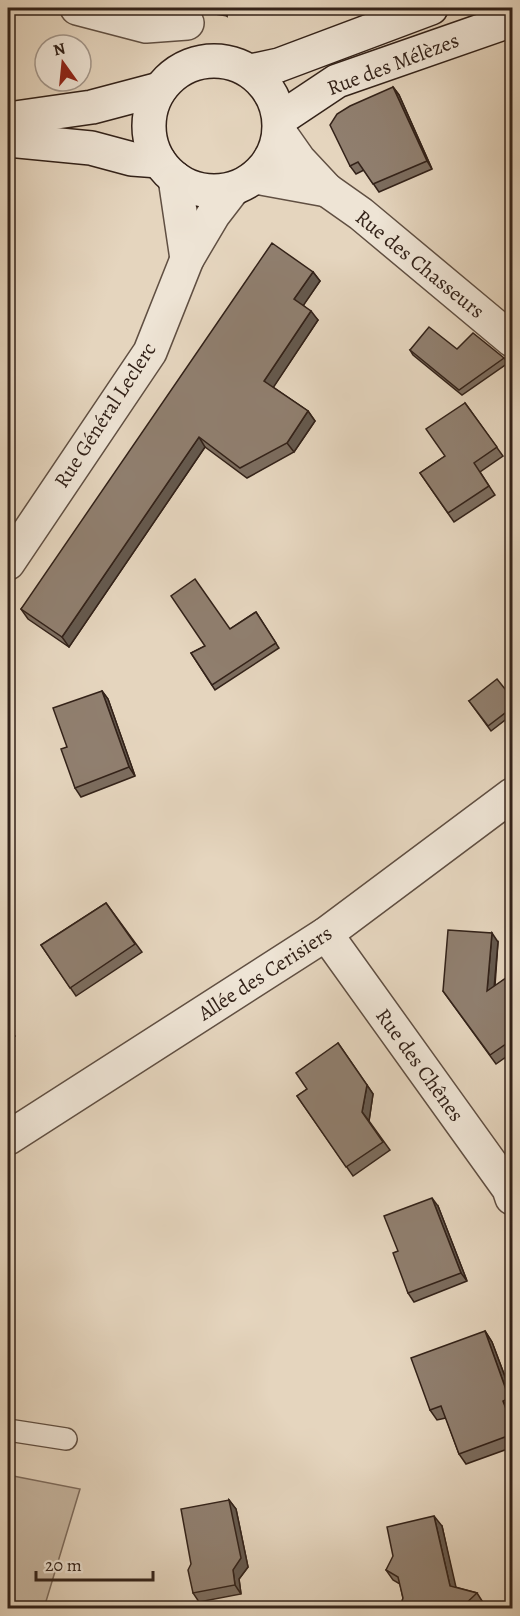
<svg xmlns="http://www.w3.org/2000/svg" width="520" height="1616" font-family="Alegreya,serif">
  <rect width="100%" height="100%" fill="#e5d5be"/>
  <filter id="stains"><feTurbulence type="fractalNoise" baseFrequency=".00333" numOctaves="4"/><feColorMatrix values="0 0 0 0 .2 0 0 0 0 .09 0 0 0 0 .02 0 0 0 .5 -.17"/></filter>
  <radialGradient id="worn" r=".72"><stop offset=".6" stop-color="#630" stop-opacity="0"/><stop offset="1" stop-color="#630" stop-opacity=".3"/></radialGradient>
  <!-- green -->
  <polygon fill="#c7b7a2" stroke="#7d6c5e" stroke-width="1.5" points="8,1475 80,1489 44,1608 8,1608"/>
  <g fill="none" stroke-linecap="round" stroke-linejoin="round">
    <!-- lane casing -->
    <g stroke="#604f42" stroke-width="24">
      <polyline id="lane" points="8,1430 66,1439"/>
    </g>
    <!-- street casing -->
    <g stroke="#604f42" stroke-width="36">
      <g id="street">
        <polyline points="77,8 146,26 187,23"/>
        <polyline points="280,133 299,160 327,190 361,214 512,340"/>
        <polyline points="255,177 327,190"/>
        <polyline points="175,178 187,259"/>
        <polyline points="8,563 150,352 187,259 213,215 233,189"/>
        <polyline points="326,934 509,1189 512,1198"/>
        <polyline points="8,1138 326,934 512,795"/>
      </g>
    </g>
    <!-- secondary casing -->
    <g stroke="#332219" stroke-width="36">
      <g id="secondary">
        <circle cx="214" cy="126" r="65"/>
        <polyline points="251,71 279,65 431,8"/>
        <polyline points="8,119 92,107 160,89"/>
        <polyline points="280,119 337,81 512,20"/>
        <polyline points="8,140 91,148 132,159 159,161"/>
      </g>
    </g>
    <!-- lane -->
    <use href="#lane" stroke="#eee4d5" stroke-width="21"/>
    <!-- street -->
    <use href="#street" stroke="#eee4d5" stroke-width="33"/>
    <!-- secondary -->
    <use href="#secondary" stroke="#eee4d5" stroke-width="33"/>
  </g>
  <!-- wall -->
  <g fill="#7c6d5f" stroke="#332219" stroke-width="1.5">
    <polygon points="197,8 228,8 227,16 202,12"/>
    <polygon points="393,87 399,95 432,169 379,192 364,170 356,174 350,166"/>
    <polygon points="313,272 320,281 303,305 318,320 273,387 308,411 315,421 294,452 247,478 205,447 69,647 28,619 21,609"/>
    <polygon points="457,349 504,358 508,363 462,395 413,355 410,350"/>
    <polygon points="465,403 503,456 480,472 495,495 454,522 420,473 445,456"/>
    <polygon points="256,612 279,648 215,690 191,653 205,646 230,629"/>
    <polygon points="102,691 108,699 135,776 81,797 75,788 67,747"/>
    <polygon points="513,699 513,714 491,731 469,701"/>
    <polygon points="106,903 142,952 76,996 41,945"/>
    <polygon points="498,942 495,986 513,973 513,1052 496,1064 443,991"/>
    <polygon points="8,1025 15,1036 8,1041"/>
    <polygon points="338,1043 373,1094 369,1121 390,1150 353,1176 297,1096 307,1089"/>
    <polygon points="438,1206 467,1281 414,1302 408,1293 398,1251"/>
    <polygon points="485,1331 492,1342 513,1398 513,1411 510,1412 513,1417 513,1447 466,1464 459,1454 446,1418 437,1420 430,1410"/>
    <polygon points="229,1500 236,1509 248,1567 239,1579 241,1594 199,1602 193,1593"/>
    <polygon points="442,1526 455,1587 477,1593 484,1604 480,1608 400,1608 403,1598 400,1584 393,1580 386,1570"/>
  </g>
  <!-- shaded-wall -->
  <g fill="#65594e" stroke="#332219" stroke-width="1.5">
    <polygon points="221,8 228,8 227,16"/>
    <polygon points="393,87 399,95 432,169 427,161"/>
    <polygon points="313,272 320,281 301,309 294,299"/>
    <polygon points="311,311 318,320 271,391 264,381"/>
    <polygon points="308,411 315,421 294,452 287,443"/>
    <polygon points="199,437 205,447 69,647 62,637"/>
    <polygon points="102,691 108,699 135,776 129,767"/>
    <polygon points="492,933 498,942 493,1000 487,991"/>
    <polygon points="367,1085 373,1094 369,1121 362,1112"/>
    <polygon points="432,1198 438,1206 467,1281 461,1273"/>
    <polygon points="485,1331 492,1342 513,1398 513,1403 509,1398"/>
    <polygon points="503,1401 510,1412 513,1417 513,1427"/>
    <polygon points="229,1500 236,1509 248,1567 239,1579 241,1594 235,1585 233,1570"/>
    <polygon points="434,1516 442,1526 458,1596 450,1586"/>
  </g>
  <!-- building -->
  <g fill="#907f6f" stroke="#332219" stroke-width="1.5">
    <polygon points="513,42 513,53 510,43"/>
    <polygon points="393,87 427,161 373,184 358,162 350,166 330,125 337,114 350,106"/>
    <polygon points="272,243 313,272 294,299 311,311 264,381 308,411 287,443 240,468 199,437 62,637 21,609"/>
    <polygon points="429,327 457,349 473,333 504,358 459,390 410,350"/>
    <polygon points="465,403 497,447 474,463 489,486 448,513 420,473 445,456 426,429"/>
    <polygon points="195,579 230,629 256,612 276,643 212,685 191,653 205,646 171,596"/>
    <polygon points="497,679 513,699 513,707 488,726 469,701"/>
    <polygon points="102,691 129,767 75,788 61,749 67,747 53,708"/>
    <polygon points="106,903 135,944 70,988 41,945"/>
    <polygon points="448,930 492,933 487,991 513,973 513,1039 490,1055 443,991"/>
    <polygon points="338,1043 367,1085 362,1112 383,1142 346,1167 297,1096 307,1089 296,1073"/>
    <polygon points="432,1198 461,1273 408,1293 393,1253 398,1251 384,1216"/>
    <polygon points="485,1331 509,1398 503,1401 513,1427 513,1434 459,1454 441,1406 430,1410 411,1358"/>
    <polygon points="229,1500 241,1558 233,1570 235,1585 193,1593 188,1570 191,1564 181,1509"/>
    <polygon points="434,1516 450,1586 477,1593 461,1608 400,1608 403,1598 398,1577 386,1570 393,1556 387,1527"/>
  </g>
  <g text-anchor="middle" stroke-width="6" stroke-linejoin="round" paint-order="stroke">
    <!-- street labels -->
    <g font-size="21" fill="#332219" stroke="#eee4d5">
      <text transform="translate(393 64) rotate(-21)" y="7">Rue des Mélèzes</text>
      <text transform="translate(420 264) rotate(39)" y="7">Rue des Chasseurs</text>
      <text transform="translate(105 415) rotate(-57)" y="7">Rue Général Leclerc</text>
      <text transform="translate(265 973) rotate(-33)" y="7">Allée des Cerisiers</text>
      <text transform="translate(420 1065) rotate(54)" y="7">Rue des Chênes</text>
    </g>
  </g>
  <!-- margin -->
  <rect width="520" height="1616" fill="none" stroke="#e5d5be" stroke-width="30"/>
  <rect x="9" y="9" width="502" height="1598" fill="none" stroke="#332219" stroke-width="3"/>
  <rect x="15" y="15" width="490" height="1586" fill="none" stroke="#332219" stroke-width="1.5"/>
  <!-- north arrow -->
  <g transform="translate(63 63) rotate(345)"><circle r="28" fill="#eee4d5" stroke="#a3968a" stroke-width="1.5"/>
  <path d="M0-4.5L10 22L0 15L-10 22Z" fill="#8f2418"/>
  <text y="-9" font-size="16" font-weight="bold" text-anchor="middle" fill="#332219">N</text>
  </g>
  <!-- scale -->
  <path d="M36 1571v9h117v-9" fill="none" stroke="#332219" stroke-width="3"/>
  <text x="45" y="1571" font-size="18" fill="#332219" stroke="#eee4d5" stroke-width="4.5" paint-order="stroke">20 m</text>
  <rect width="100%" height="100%" filter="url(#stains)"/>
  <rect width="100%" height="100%" fill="url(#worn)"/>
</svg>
